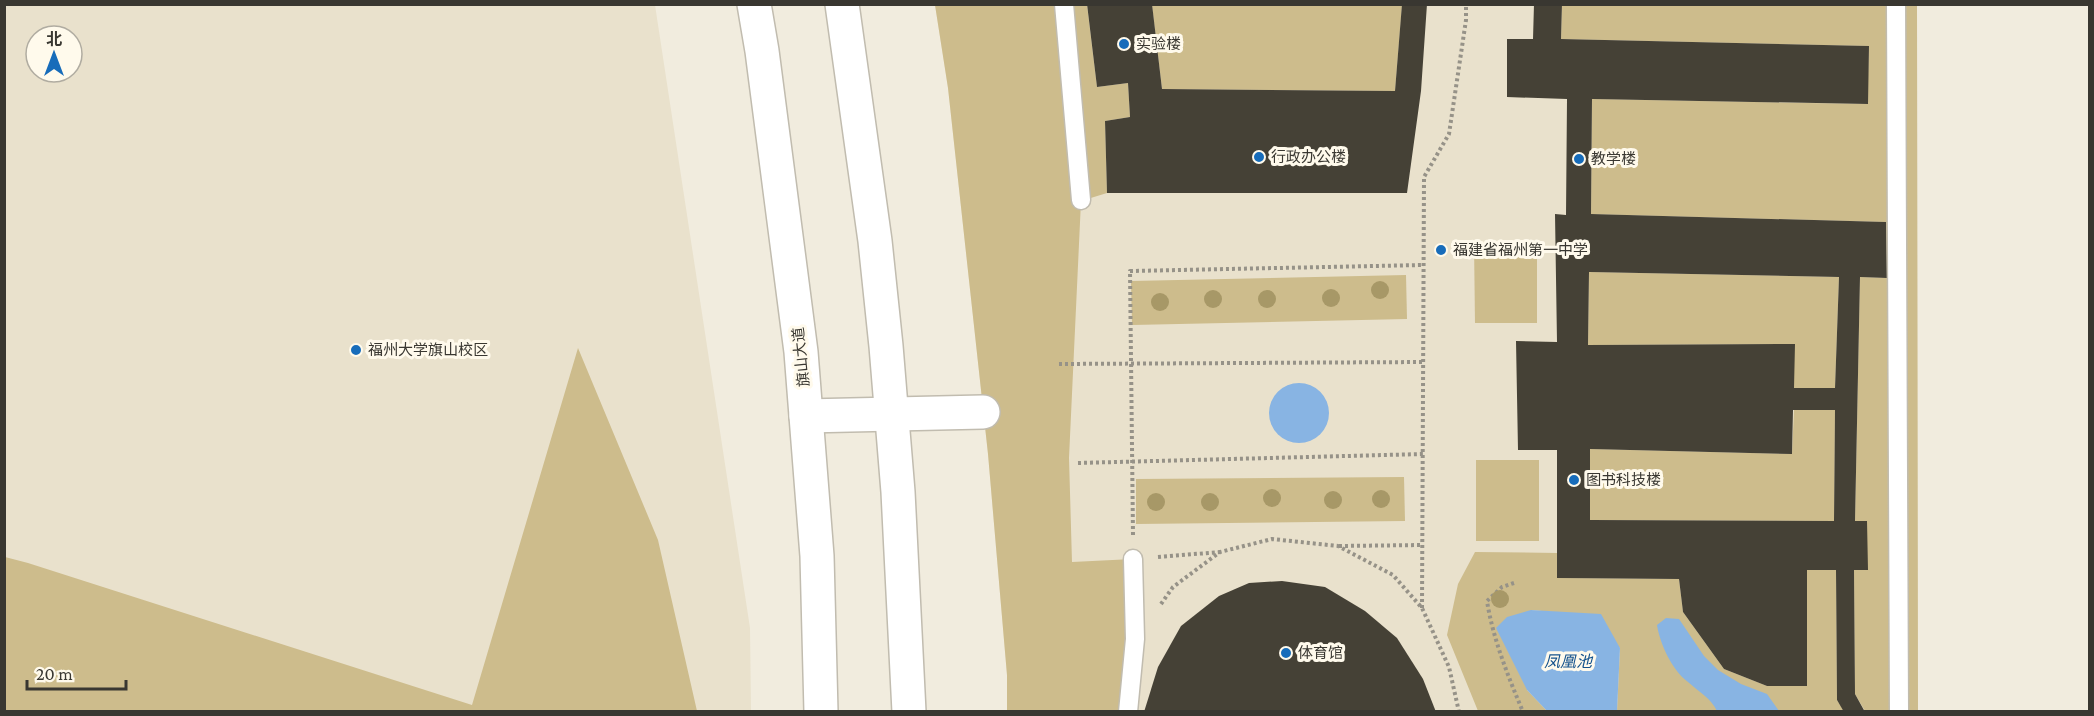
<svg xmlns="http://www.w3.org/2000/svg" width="2094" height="716" font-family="'Crimson Pro','Noto Sans SC',serif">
  <rect width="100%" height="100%" fill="#f1ecde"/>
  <!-- built -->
  <g fill="#e9e1cc" fill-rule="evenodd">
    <path d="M4,5H655L750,628L751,711H5ZM36,36H72V72H36Z"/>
    <polygon points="935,5 1917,5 1918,711 1007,711 1007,675 988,454 948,88"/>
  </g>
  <!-- green -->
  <g fill="#cdbc8c">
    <polygon points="935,5 1087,5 1097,87 1128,83 1130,117 1105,121 1107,193 1081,201 1069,458 1072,562 1133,559 1128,711 1007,711 1007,675 988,454 948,88"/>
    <polygon points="1152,5 1402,5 1395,91 1162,89"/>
    <polygon points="1562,5 1917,5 1918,711 1865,711 1855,694 1854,570 1868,570 1855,521 1860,277 1887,278 1886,222 1591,214 1592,99 1867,104 1869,46 1561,39"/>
    <polygon points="1474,242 1537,242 1537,323 1475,323"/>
    <polygon points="1589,272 1839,277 1835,388 1794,388 1794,344 1588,345"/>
    <polygon points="1406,275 1407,319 1132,325 1131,281"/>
    <polygon points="578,348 658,540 697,711 5,711 5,557 28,563 472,705"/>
    <polygon points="1794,410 1835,410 1834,521 1590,520 1590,449 1792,454"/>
    <rect x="1476" y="460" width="63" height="81"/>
    <polygon points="1404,477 1405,521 1136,524 1136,479"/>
    <polygon points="1475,552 1558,553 1557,578 1679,579 1683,612 1724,669 1767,686 1807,685 1807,570 1836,570 1837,700 1844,711 1617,711 1620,648 1562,613 1532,610 1527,690 1547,711 1478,711 1447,635 1458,584"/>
  </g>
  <!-- water -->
  <g fill="#88b4e3">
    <circle cx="1299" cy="413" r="30"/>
    <polygon points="1531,610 1601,614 1620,648 1617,711 1547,711 1527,690 1496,628 1507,617"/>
    <path d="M1666,618L1679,619L1704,656L1718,670L1741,684L1767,694L1779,711H1717C1711,698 1699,692 1688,682C1672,670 1660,644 1657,625Z"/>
  </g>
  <!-- building -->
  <g fill="#454136" fill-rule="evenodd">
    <polygon points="1087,4 1152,4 1162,89 1395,91 1402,4 1427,4 1421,91 1407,193 1107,193 1105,121 1130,117 1128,83 1097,87"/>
    <path d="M1534,4H1562L1561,39L1869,46L1868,104L1592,99L1591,214L1886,222L1887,278L1860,277L1855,521H1867L1868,570H1854L1855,694L1865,712H1844L1837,700L1836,570H1807V686H1767L1724,669L1683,612L1679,579L1557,578V450H1518L1516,341L1557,342L1555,214L1566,215L1567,99L1507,97V39H1533ZM1589,272L1839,277L1835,388H1794L1795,344L1588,345ZM1793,410H1835L1834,521L1590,520V449L1792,454Z"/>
    <polygon points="1282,581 1325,587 1365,611 1397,638 1423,679 1436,712 1144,712 1158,667 1181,626 1219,596 1249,583"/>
  </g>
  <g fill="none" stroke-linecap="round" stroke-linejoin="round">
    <!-- lane casing -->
    <g stroke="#c1bcaf" stroke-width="21">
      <g id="lane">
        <polyline points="1064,4 1081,200"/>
        <polyline points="1896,4 1899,712"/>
        <polyline points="1128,712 1135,639 1133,559"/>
      </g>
    </g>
    <!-- street casing -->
    <g stroke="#c1bcaf" stroke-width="36">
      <polyline id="street" points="806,416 983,412"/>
    </g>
    <!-- highway casing -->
    <g stroke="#c1bcaf" stroke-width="36">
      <g id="highway">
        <polyline points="754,4 762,51 801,352 817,556 821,712"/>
        <polyline points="842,4 875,241 886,346 898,492 909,712"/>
      </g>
    </g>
    <!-- path -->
    <g stroke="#969288" stroke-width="4" stroke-dasharray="3 3" stroke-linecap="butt">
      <polyline points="1059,364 1424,362"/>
      <polyline points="1078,463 1423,454"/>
      <polyline points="1133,535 1130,271 1424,265"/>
      <polyline points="1339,546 1423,545"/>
      <polyline points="1158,557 1220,552"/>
      <path d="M1514,583L1502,587L1487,601C1493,639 1508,676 1523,712"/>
      <polyline points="1161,604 1173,587 1220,552 1272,539 1338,546 1393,575 1422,608 1449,667 1459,712"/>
      <polyline points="1422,608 1424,177 1449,134 1466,20 1466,4"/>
    </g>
    <!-- lane -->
    <use href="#lane" stroke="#fff" stroke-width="18"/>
    <!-- street -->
    <use href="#street" stroke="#fff" stroke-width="33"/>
    <!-- highway -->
    <use href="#highway" stroke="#fff" stroke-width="33"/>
  </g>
  <!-- trees -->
  <g fill="#a79867">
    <circle cx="1380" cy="290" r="9"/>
    <circle cx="1331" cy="298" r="9"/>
    <circle cx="1213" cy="299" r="9"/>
    <circle cx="1267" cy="299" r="9"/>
    <circle cx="1160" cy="302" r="9"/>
    <circle cx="1272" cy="498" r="9"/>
    <circle cx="1381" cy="499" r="9"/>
    <circle cx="1333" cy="500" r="9"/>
    <circle cx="1156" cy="502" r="9"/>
    <circle cx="1210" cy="502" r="9"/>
    <circle cx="1500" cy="599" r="9"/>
  </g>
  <!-- markers -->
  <g fill="#176cba" stroke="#fffaec" stroke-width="2">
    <circle cx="1124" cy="44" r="6"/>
    <circle cx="1259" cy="157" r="6"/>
    <circle cx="1579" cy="159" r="6"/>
    <circle cx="1441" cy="250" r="6"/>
    <circle cx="356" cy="350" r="6"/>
    <circle cx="1574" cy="480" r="6"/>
    <circle cx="1286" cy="653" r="6"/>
  </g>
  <g text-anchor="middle" stroke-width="6" stroke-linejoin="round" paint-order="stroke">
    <!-- poi labels -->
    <g font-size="15" fill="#393731" stroke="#fffaec" text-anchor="start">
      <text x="1136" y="49">实验楼</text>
      <text x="1271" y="162">行政办公楼</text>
      <text x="1591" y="164">教学楼</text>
      <text x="1453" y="255">福建省福州第一中学</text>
      <text x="368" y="355">福州大学旗山校区</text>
      <text x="1586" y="485">图书科技楼</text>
      <text x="1298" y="658">体育馆</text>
    </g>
    <!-- street labels -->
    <g font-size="15" fill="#393731" stroke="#fffaec">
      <text transform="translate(801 357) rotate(-96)" y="5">旗山大道</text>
    </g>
    <!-- water labels -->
    <g font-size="16" font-style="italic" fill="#14528c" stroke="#fffaec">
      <text x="1568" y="667">凤凰池</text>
    </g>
  </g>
  <!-- border -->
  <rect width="2094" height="716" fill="none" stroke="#393731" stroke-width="12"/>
  <!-- north arrow -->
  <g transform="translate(54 54)"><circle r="28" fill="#fffaec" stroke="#b0aca1" stroke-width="1.5"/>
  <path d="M0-4.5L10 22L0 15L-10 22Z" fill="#176cba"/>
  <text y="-9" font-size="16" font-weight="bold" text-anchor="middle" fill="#393731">北</text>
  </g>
  <!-- scale -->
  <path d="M27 680v9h99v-9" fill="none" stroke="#393731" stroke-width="3"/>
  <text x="36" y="680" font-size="18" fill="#393731" stroke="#fffaec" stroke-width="4.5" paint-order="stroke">20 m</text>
</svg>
